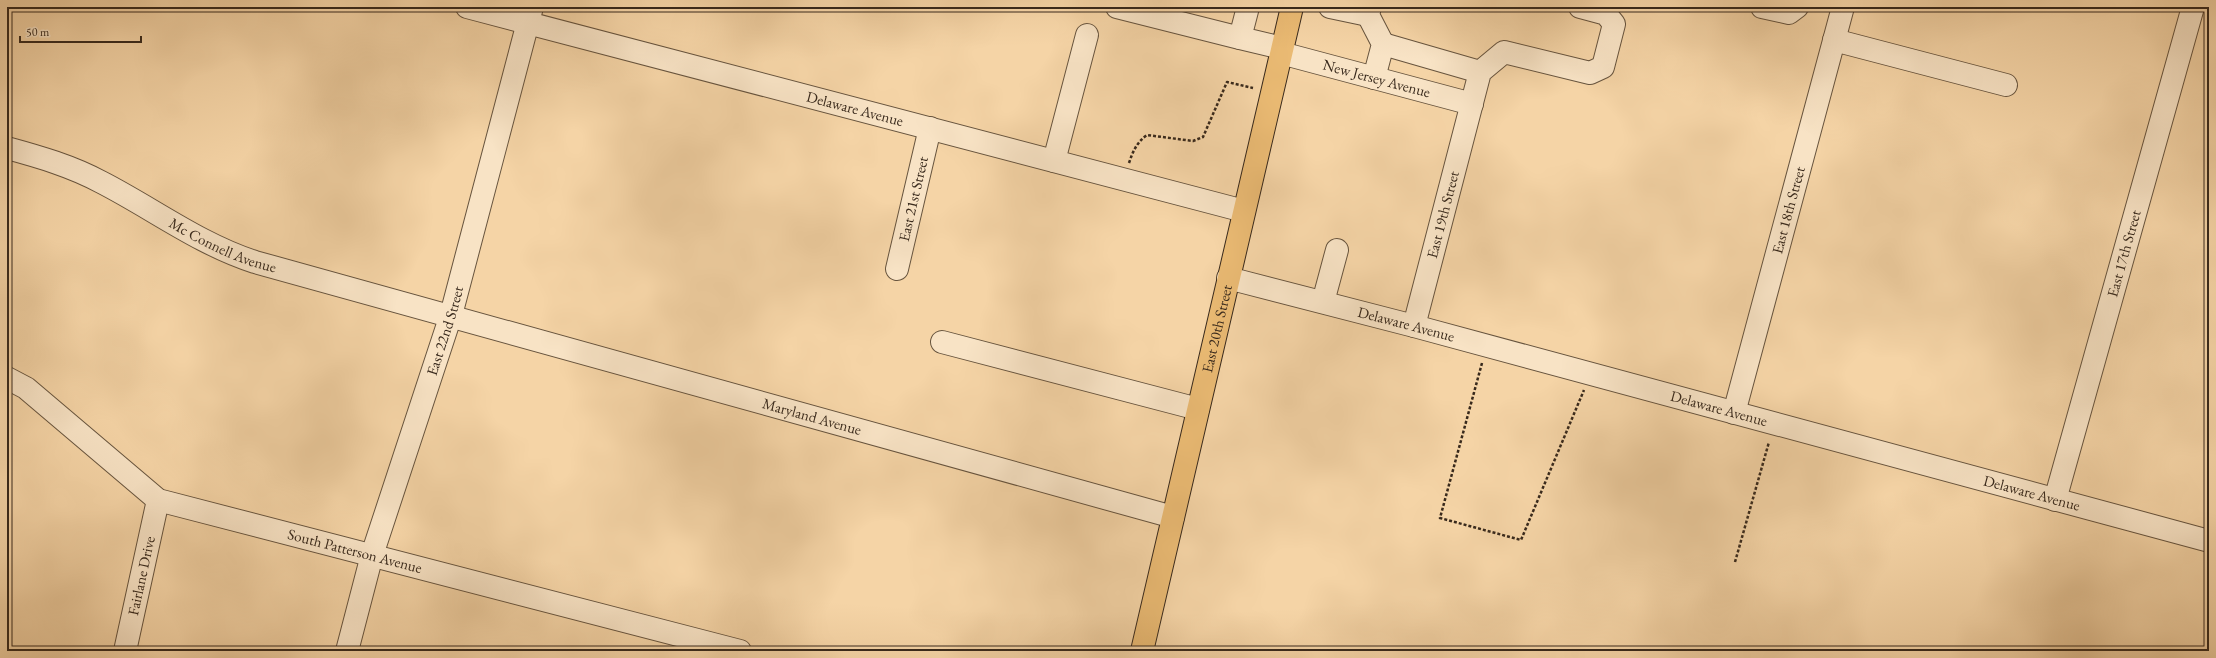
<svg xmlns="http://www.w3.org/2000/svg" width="2216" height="658" viewBox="0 0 2216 658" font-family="'EB Garamond',serif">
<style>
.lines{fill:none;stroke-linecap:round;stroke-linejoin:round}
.minor-casing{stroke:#67543e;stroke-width:24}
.major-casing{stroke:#38291c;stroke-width:24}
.path{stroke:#38291c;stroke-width:2.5;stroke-dasharray:3 2;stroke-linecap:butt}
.minor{stroke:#f8e3c5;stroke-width:22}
.major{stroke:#eaba73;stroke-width:22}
.labels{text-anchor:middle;stroke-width:4;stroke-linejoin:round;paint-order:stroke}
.street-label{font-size:15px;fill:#38291c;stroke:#f8e3c5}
</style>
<rect width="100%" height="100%" fill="#f5d4a6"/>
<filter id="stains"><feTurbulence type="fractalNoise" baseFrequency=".005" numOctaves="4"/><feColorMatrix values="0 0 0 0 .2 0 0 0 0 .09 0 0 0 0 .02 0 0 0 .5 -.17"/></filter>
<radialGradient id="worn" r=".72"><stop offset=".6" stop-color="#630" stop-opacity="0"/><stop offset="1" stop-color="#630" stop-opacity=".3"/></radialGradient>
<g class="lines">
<!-- minor casing -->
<g class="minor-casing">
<g id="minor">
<path id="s1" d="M467,7L1244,211"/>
<path d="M1117,7L1240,38"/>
<path d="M1248,7L1240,38L1282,48"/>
<path d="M1330,7L1368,15"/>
<path d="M1370,7L1368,15L1383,44L1374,78"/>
<path d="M1762,7L1789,13L1797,7"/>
<path d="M1834,40L2006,85"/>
<path d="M1383,44L1480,72"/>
<path id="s2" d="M1281,53L1472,104"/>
<path id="s3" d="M7,148C40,157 71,166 101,182C152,208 199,244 255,262L1173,517"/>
<path d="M1054,161L1087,35"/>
<path id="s4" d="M897,269L930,128"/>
<path id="s5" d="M1228,278L1414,326L2209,541"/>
<path d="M1323,302L1337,250"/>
<path id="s6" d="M1414,326L1480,72L1504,52L1590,73L1603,67L1614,24L1606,14L1580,7"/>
<path d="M942,342L1198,409"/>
<path id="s7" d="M7,378L26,388L158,500L740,651"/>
<path id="s8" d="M1734,413L1843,7"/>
<path id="s9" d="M2055,500L2193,7"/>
<path id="s10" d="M125,651L158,500"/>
<path id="s11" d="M347,651L372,555L451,315L532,7"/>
</g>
</g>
<!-- major casing -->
<g class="major-casing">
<g id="major">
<path id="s12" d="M1142,651L1292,7"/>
</g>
</g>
<!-- path -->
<path class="path" d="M1129,163C1133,151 1137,142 1147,135L1193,141L1203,137L1227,82L1253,88
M1482,363L1440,518L1521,540L1584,390
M1735,562L1769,442"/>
<!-- minor -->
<use href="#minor" class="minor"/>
<!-- major -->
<use href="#major" class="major"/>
</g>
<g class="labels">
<!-- street labels -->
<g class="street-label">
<text dy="5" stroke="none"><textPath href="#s2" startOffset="99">New Jersey Avenue</textPath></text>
<text dy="5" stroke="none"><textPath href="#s1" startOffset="401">Delaware Avenue</textPath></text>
<text dy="5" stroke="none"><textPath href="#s4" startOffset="72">East 21st Street</textPath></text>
<text dy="5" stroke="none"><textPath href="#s8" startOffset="210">East 18th Street</textPath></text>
<text dy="5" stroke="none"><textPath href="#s6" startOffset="115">East 19th Street</textPath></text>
<text dy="5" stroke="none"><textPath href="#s3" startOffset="238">Mc Connell Avenue</textPath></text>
<text dy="5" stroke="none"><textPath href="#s9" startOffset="256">East 17th Street</textPath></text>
<text dy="5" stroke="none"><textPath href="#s5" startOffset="184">Delaware Avenue</textPath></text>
<text dy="5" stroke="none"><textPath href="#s12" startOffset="331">East 20th Street</textPath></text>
<text dy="5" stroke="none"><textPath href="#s11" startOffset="335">East 22nd Street</textPath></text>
<text dy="5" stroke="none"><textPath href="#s5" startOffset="508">Delaware Avenue</textPath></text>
<text dy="5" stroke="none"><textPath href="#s3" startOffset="852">Maryland Avenue</textPath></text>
<text dy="5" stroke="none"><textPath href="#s5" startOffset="832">Delaware Avenue</textPath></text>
<text dy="5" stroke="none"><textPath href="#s7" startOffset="398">South Patterson Avenue</textPath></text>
<text dy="5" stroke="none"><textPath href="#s10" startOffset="77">Fairlane Drive</textPath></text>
</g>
</g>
<!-- margin -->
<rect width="2216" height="658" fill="none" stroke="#f5d4a6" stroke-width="24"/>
<rect x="8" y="8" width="2200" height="642" fill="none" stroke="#38291c" stroke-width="2"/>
<rect x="12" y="12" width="2192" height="634" fill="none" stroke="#38291c"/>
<!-- scale -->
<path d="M20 36v6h121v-6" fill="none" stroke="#38291c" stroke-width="2"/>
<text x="26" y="36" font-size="12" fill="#38291c" stroke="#f8e3c5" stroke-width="3" paint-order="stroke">50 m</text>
<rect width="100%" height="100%" filter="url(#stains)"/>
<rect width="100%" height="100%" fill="url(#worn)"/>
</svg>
